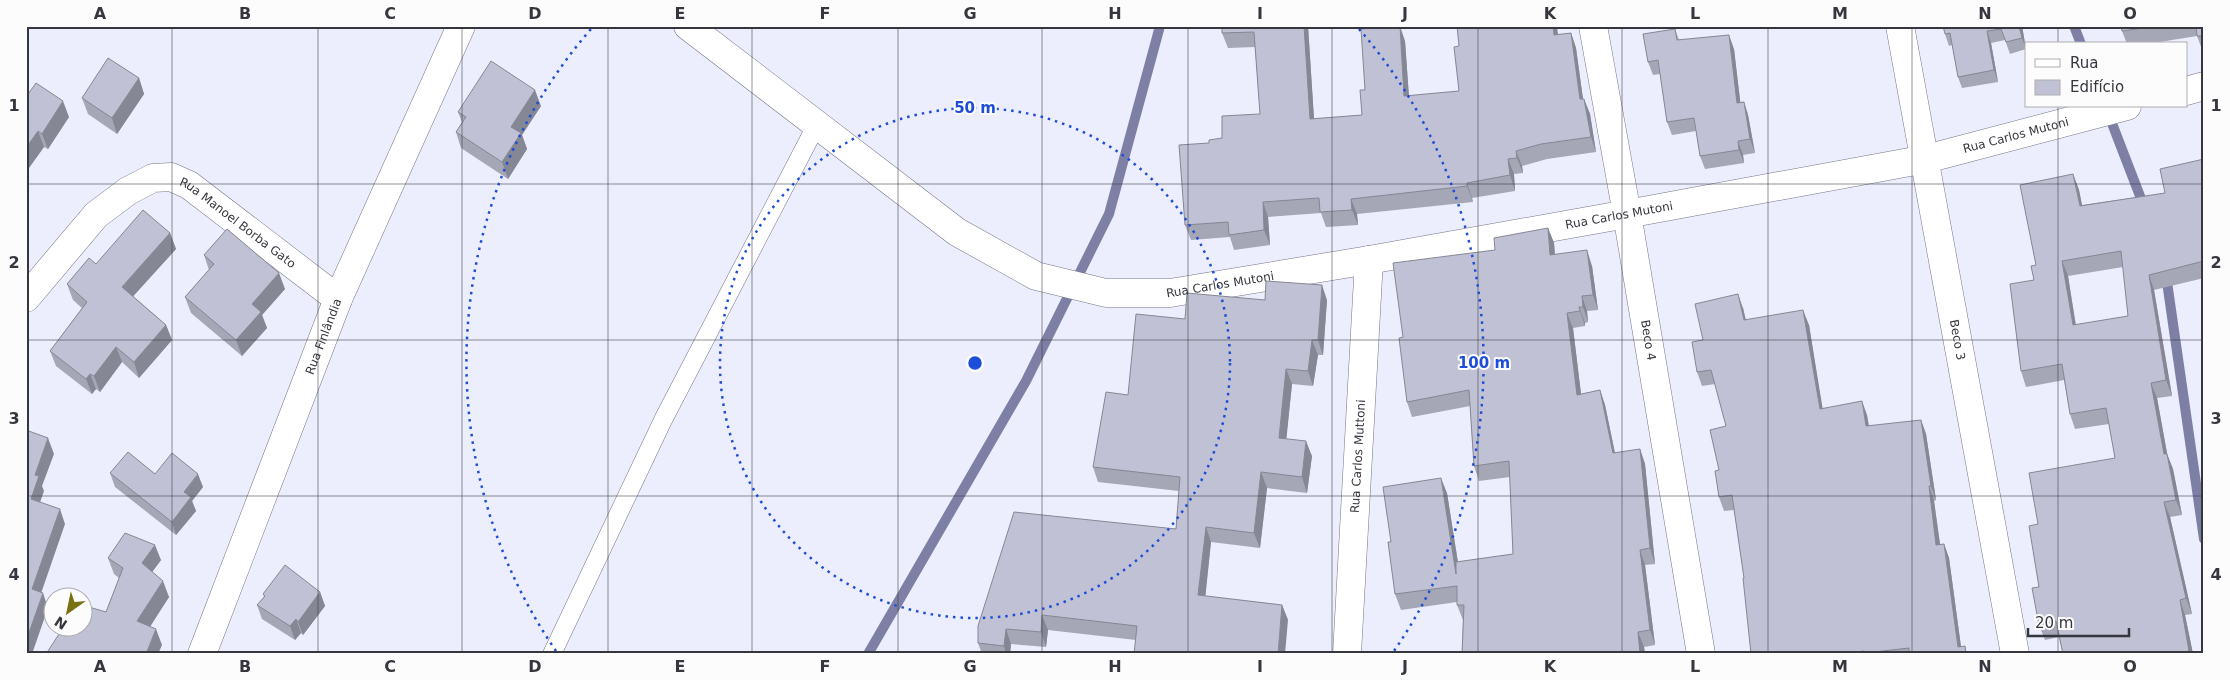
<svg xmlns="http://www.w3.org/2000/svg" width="2230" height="680" viewBox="0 0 2230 680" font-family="'DejaVu Sans',sans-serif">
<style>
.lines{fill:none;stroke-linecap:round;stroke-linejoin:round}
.stream{stroke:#7e7fa4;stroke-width:10}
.lane-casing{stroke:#757687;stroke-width:19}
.street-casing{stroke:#757687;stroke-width:29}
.lane{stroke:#fff;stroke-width:18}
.street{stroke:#fff;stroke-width:28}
.wall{fill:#a5a6b6;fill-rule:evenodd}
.shaded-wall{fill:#868794}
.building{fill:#c0c1d4;stroke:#868794;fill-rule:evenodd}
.grid{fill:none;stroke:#36363e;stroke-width:1;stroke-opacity:0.55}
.ring{fill:none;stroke:#1d4ed8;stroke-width:2.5;stroke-dasharray:2.5 5}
.labels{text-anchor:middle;stroke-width:4;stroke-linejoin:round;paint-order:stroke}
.street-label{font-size:12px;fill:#36363e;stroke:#fcfcfc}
.centre{fill:#1d4ed8;stroke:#fcfcfc;stroke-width:2.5}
.ring-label{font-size:15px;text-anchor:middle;font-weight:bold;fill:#1d4ed8;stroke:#fcfcfc;stroke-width:4;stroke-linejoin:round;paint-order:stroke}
.neatline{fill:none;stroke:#36363e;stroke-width:2}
.grid-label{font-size:16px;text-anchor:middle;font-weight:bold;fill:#36363e}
</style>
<rect width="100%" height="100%" fill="#ecedfd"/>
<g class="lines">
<!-- stream -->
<path class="stream" d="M2074,26L2081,44
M2108,113L2145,209
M2166,275L2204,539
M868,654L1026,381L1109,214L1160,26"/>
<!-- lane casing -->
<g class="lane-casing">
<path id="lane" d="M552,654L663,420L817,124"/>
</g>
<!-- street casing -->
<g class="street-casing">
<g id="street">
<path id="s1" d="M688,26L957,232L1036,276L1106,293H1170L1369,260L1627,214L1926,159L2127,106"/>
<path id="s2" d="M1593,26L1627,214L1701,654"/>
<path id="s3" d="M1900,26L2015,654"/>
<path d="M2186,91L2204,86"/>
<path id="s4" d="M26,298L96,215L128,191L153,178L171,177L189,185L338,299"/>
<path id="s5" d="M202,654L338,299L461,26"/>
<path id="s6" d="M1347,654L1369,260"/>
</g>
</g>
<!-- lane -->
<use href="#lane" class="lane"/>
<!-- street -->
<use href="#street" class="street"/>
</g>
<!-- wall -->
<path class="wall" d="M1222,26H1308L1314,119L1362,115L1365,90L1405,41L1409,96L1459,91V46L1571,33L1576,48L1583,99H1584L1590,114L1596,152L1547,159L1522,166L1523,173L1514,174L1515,191L1472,198L1473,202L1357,214L1358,225L1326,227L1321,213L1268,217L1270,245L1234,250L1230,237L1191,240L1185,225L1209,143L1222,138L1260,114L1255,47L1228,48L1222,33Z
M1943,26H2022L2026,49L2010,54L2005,40L1991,43L1998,82L1962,88L1958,77L1952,45L1949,46L1945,34Z
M2121,26H2204V52H2203L2197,36L2147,44H2127L2122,31Z
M1675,29L1679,40L1734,49L1740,102H1744L1748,115L1755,153L1743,155L1744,163L1705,169L1700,156L1696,131L1672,135L1667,122L1660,74L1653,75L1648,62Z
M139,78L144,94L117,134L88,114L82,98Z
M36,83L69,117L48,149L44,147L26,172Z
M541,106L522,135L527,149L508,179L461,148L456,132L462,122L458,112Z
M2204,159V278L2154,290L2172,396L2157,398L2167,454L2173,469L2182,515L2170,517L2192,614L2185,615L2193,654H2063L2059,637L2045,640L2039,625V587L2038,524L2115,458L2109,424L2075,429L2070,414L2064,380L2026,387L2021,371L2036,265L2073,174L2079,190L2082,205L2165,193ZM2123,267L2128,316L2076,325L2068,276Z
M1548,228L1554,243L1555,255L1592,266L1598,310L1587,311L1588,322L1585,323V326L1573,328L1581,394L1600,390L1605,405L1615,453L1640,449L1645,464L1655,564L1645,565L1655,645L1644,647L1645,654H1462L1463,620L1457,605V602L1401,610L1395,594L1391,542L1447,493L1458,562L1513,554L1510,477L1479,481L1474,466L1470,406L1412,417L1407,402L1403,337L1495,250Z
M170,233L176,249L133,296L166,325L172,340L139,378L122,362L100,392L96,389L92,394L56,366L50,351L82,308L73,300L67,284L96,264Z
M204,255L285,289L262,315L267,328L242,356L191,313L185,297L209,270Z
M1265,300H1327L1323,355H1318L1313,386L1292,384L1286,439L1312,456L1307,493L1267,488L1260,548L1211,542L1205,596L1282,605L1288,620L1136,640L1048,630L1046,647L1011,644L1010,654H982L978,643L1176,529L1179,491L1098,482L1093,467L1128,395L1185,319Z
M1743,308L1746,320L1809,325L1822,408L1867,415L1869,426L1921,420L1926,434L1936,500L1934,501L1940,544H1944L1949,558L1961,647L1965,646L1967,654H1751L1744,578L1734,510L1724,511L1719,497V470L1726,426L1715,384L1702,386L1697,372L1703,340Z
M110,473L155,474L203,487L192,501L196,511L176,535L115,487Z
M108,558L161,560L152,572L169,597L150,627L162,645L106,612L119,578L114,574Z
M320,592L325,606L303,635L301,633L295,640L262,619L257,605L264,597L263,594Z"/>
<!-- shaded-wall -->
<path class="shaded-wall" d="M1304,26H1308L1315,134L1310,119Z
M1400,26L1405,41L1410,112L1404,96Z
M1553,26H1557L1560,50L1554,35Z
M2019,26H2022L2026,49L2022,38Z
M1987,31L1991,43L1998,82L1994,70Z
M1571,33L1576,48L1585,114L1580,99Z
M1729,35L1734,49L1742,116L1737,103Z
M139,78L144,94L117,134L112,118Z
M535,90L541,106L522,135L527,149L508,179L502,162L511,127Z
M1584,99L1590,114L1596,152L1591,137Z
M63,101L69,117L48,149L42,134Z
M1744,102L1748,115L1755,153L1750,139Z
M38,131L44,147L26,172V148Z
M1738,141L1743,155L1744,163L1739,150Z
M1516,151L1522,166L1523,173L1517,158Z
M1508,159L1514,174L1515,191L1510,175Z
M2073,174L2079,190L2085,221L2080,206Z
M1467,183L1472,198L1473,202L1467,186Z
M1351,199L1357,214L1358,225L1352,210Z
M1263,202L1268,217L1270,245L1264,230Z
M1548,228L1554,243L1556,270L1550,255Z
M170,233L176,249L128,302L122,287Z
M1587,250L1592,266L1598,310L1593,295Z
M2062,261L2068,276L2078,341L2073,325Z
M279,273L285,289L262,315L267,328L242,356L236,340L252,304Z
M2149,275L2154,290L2172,396L2166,380Z
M1322,285L1327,300L1323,355L1318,340Z
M1738,294L1743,308L1749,335L1744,320Z
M1582,296L1587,311L1588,322L1583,307Z
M1579,307L1585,323V326L1580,311Z
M1803,310L1809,325L1825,423L1820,409Z
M1567,313L1573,328L1583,410L1577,395Z
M166,325L172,340L139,378L134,362Z
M1312,340L1318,355L1313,386L1308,371Z
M116,347L122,362L100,392L94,376Z
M1286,369L1292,384L1285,453L1279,438Z
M90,374L96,389L92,394L86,379Z
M2151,383L2157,398L2170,469L2164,454Z
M1600,390L1605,405L1618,468L1613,453Z
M1862,401L1867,415L1871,440L1866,426Z
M1921,420L1926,434L1936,500L1931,486Z
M48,438L54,454L42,486L44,491L36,514L31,499L35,475Z
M1306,441L1312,456L1307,493L1302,477Z
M1640,449L1645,464L1655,564L1650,548Z
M2167,454L2173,469L2182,515L2176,500Z
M1261,472L1267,488L1260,548L1254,533Z
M198,474L203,487L192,501L196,511L176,535L172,522L184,492Z
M1441,478L1447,493L1462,589L1456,574Z
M1929,486L1934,501L1942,559L1936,545Z
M2164,502L2170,517L2192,614L2186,598Z
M60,509L65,524L37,605L32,589Z
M1206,527L1211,542L1204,610L1198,595Z
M1944,544L1949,558L1962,654L1958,647Z
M155,545L161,560L147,579L142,563Z
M1640,550L1645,565L1655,645L1650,630Z
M163,581L169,597L143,637L137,621Z
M320,592L325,606L303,635L298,622Z
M43,593L48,608L32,654H26V641Z
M2180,600L2185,615L2193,654H2190L2189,651Z
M1282,605L1288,620L1285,654H1278Z
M1042,615L1048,630L1046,647L1041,632Z
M296,619L301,633L295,640L290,626Z
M156,629L162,645L158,654H146Z
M1006,629L1011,644L1010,654H1006L1004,646Z
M1638,632L1644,647L1645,654H1640Z"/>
<!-- building -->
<path class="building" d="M1222,26H1304L1310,119L1362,115L1360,90H1365L1361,29L1400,26L1404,96L1459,91L1454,47L1459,46L1457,26H1553L1554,35L1571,33L1580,99H1584L1591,137L1541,144L1516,151L1517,158L1508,159L1510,175L1467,183V186L1351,199L1352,210L1320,212L1319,198L1263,202L1264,230L1229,235L1228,222L1185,225L1179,145L1209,143V140L1222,138V116L1260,114L1254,32L1222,33Z
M1943,26H2019L2022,38L2006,42L2001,29L1987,31L1994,70L1958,77L1950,33L1945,34Z
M2121,26H2157L2122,31Z
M2196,26H2204V36H2197Z
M1675,29L1677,40L1729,35L1737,103L1744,102L1750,139L1738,141L1739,150L1700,156L1694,118L1667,122L1658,60L1648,62L1643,34Z
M108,58L139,78L112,118L82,98Z
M491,61L535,90L511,127L521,133L502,162L456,132L466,117L458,112Z
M36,83L63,101L42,134L38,131L26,148V97Z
M2204,159V261L2149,275L2166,380L2151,383L2164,454H2167L2176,500L2164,502L2186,598L2180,600L2189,651L2175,654H2063L2056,621L2039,625L2032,588L2039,587L2029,526L2038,524L2029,473L2115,458L2106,408L2070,414L2062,364L2021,371L2010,284L2034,280L2031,266L2036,265L2020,185L2073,174L2080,206L2165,193L2160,169ZM2121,251L2128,316L2073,325L2062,261Z
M143,210L170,233L122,287L166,325L134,362L116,347L94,376L90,374L86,379L50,351L87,302L67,284L89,258L96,264Z
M1548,228L1550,255L1587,250L1593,295L1582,296L1583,307H1579L1580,311L1567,313L1577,395L1600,390L1613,453L1640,449L1650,548L1640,550L1650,630L1638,632L1640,654H1462L1464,605H1457V586L1395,594L1388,542H1391L1383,487L1441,478L1456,574V562L1513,554L1509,461L1474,466L1469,390L1407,402L1399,338L1403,337L1393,263L1495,250L1494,238Z
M227,229L279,273L252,304L261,312L236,340L185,297L214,264L204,255Z
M1266,281L1322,285L1318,340H1312L1308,371L1286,369L1279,438L1306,441L1302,477L1261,472L1254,533L1206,527L1198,595L1282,605L1278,654H1134L1137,626L1042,615L1041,632L1006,629L1004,646L978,643V626L1014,512L1176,529L1180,477L1093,467L1106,392L1128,395L1136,314L1185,319L1187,293L1265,300Z
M1738,294L1744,320L1803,310L1820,409L1862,401L1866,426L1921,420L1931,486H1929L1936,545L1944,544L1958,647L1965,646L1966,654H1909V648L1865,653L1864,651L1842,654H1751L1743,578H1744L1732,495L1719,497L1715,471L1719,470L1710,430L1726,426L1711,370L1697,372L1692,342L1703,340L1695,304Z
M26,430L48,438L35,475L39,476L31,499L60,509L32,589L43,593L26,641Z
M128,452L155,474L172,453L198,474L184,492L191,497L172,522L110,473Z
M125,533L155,545L142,563L163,581L137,621L156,629L146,654H46L63,628H82V605L106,612L123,568L108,558Z
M285,565L320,592L298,622L296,619L290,626L257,605L265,596L263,594Z"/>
<!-- grid -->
<path class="grid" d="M172,26V654M318,26V654M462,26V654M608,26V654M752,26V654M898,26V654M1042,26V654M1188,26V654M1332,26V654M1478,26V654M1622,26V654M1768,26V654M1912,26V654M2058,26V44M2058,106V654M26,184H2204M26,340H2204M26,496H2204"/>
<!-- distance rings -->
<g class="ring">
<circle cx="975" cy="363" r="255"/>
<path d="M556 651A509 509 0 0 1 591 29M1359 29A509 509 0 0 1 1394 651"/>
</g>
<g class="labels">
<!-- street labels -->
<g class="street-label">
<text dy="4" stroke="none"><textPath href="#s1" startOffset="1426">Rua Carlos Mutoni</textPath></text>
<text dy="4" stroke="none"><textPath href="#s1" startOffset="1021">Rua Carlos Mutoni</textPath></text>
<text dy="4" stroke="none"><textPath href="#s4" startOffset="276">Rua Manoel Borba Gato</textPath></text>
<text dy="4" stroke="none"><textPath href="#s1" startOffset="616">Rua Carlos Mutoni</textPath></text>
<text dy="4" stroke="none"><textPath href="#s5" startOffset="340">Rua Finlândia</textPath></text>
<text dy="4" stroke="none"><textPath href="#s2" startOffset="319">Beco 4</textPath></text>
<text dy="4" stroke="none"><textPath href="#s3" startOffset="319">Beco 3</textPath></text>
<text dy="4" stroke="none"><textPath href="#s6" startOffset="198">Rua Carlos Muttoni</textPath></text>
</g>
</g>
<circle cx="975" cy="363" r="8" class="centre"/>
<g class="ring-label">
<text x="975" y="113">50 m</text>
<text x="1484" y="368">100 m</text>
</g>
<!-- border -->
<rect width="2230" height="680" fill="none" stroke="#fcfcfc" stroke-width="55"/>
<!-- legend -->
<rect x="2025" y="42" width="162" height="65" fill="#fcfcfc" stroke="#adadb0"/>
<rect x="2035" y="59" width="25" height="8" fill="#ffffff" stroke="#adadb0"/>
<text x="2070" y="68" font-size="15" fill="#36363e">Rua</text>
<rect x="2035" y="80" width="25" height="15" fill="#c0c1d4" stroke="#adadb0"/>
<text x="2070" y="92" font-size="15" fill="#36363e">Edifício</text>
<!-- north arrow -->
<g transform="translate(68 612) rotate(213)"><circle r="24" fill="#fcfcfc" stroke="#adadb0"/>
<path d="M0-4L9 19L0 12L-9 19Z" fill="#797111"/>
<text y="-8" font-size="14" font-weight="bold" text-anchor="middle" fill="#36363e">N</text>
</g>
<!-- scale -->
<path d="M2028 628v8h101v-8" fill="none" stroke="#36363e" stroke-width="2.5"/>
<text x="2035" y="628" font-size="15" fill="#36363e" stroke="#fcfcfc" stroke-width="4" paint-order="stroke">20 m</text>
<rect x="28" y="28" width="2174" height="624" class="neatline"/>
<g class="grid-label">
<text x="100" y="19">A</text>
<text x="245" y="19">B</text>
<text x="390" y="19">C</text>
<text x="535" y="19">D</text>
<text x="680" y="19">E</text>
<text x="825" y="19">F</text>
<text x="970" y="19">G</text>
<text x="1115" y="19">H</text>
<text x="1260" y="19">I</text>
<text x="1405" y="19">J</text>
<text x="1550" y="19">K</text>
<text x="1695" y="19">L</text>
<text x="1840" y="19">M</text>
<text x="1985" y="19">N</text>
<text x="2130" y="19">O</text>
<text x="14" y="111">1</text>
<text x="2216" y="111">1</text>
<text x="14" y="268">2</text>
<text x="2216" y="268">2</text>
<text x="14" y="424">3</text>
<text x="2216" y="424">3</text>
<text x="14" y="580">4</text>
<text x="2216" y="580">4</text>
<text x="100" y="672">A</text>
<text x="245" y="672">B</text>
<text x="390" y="672">C</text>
<text x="535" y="672">D</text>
<text x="680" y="672">E</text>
<text x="825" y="672">F</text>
<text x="970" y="672">G</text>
<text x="1115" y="672">H</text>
<text x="1260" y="672">I</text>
<text x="1405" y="672">J</text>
<text x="1550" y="672">K</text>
<text x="1695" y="672">L</text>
<text x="1840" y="672">M</text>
<text x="1985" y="672">N</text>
<text x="2130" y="672">O</text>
</g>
</svg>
